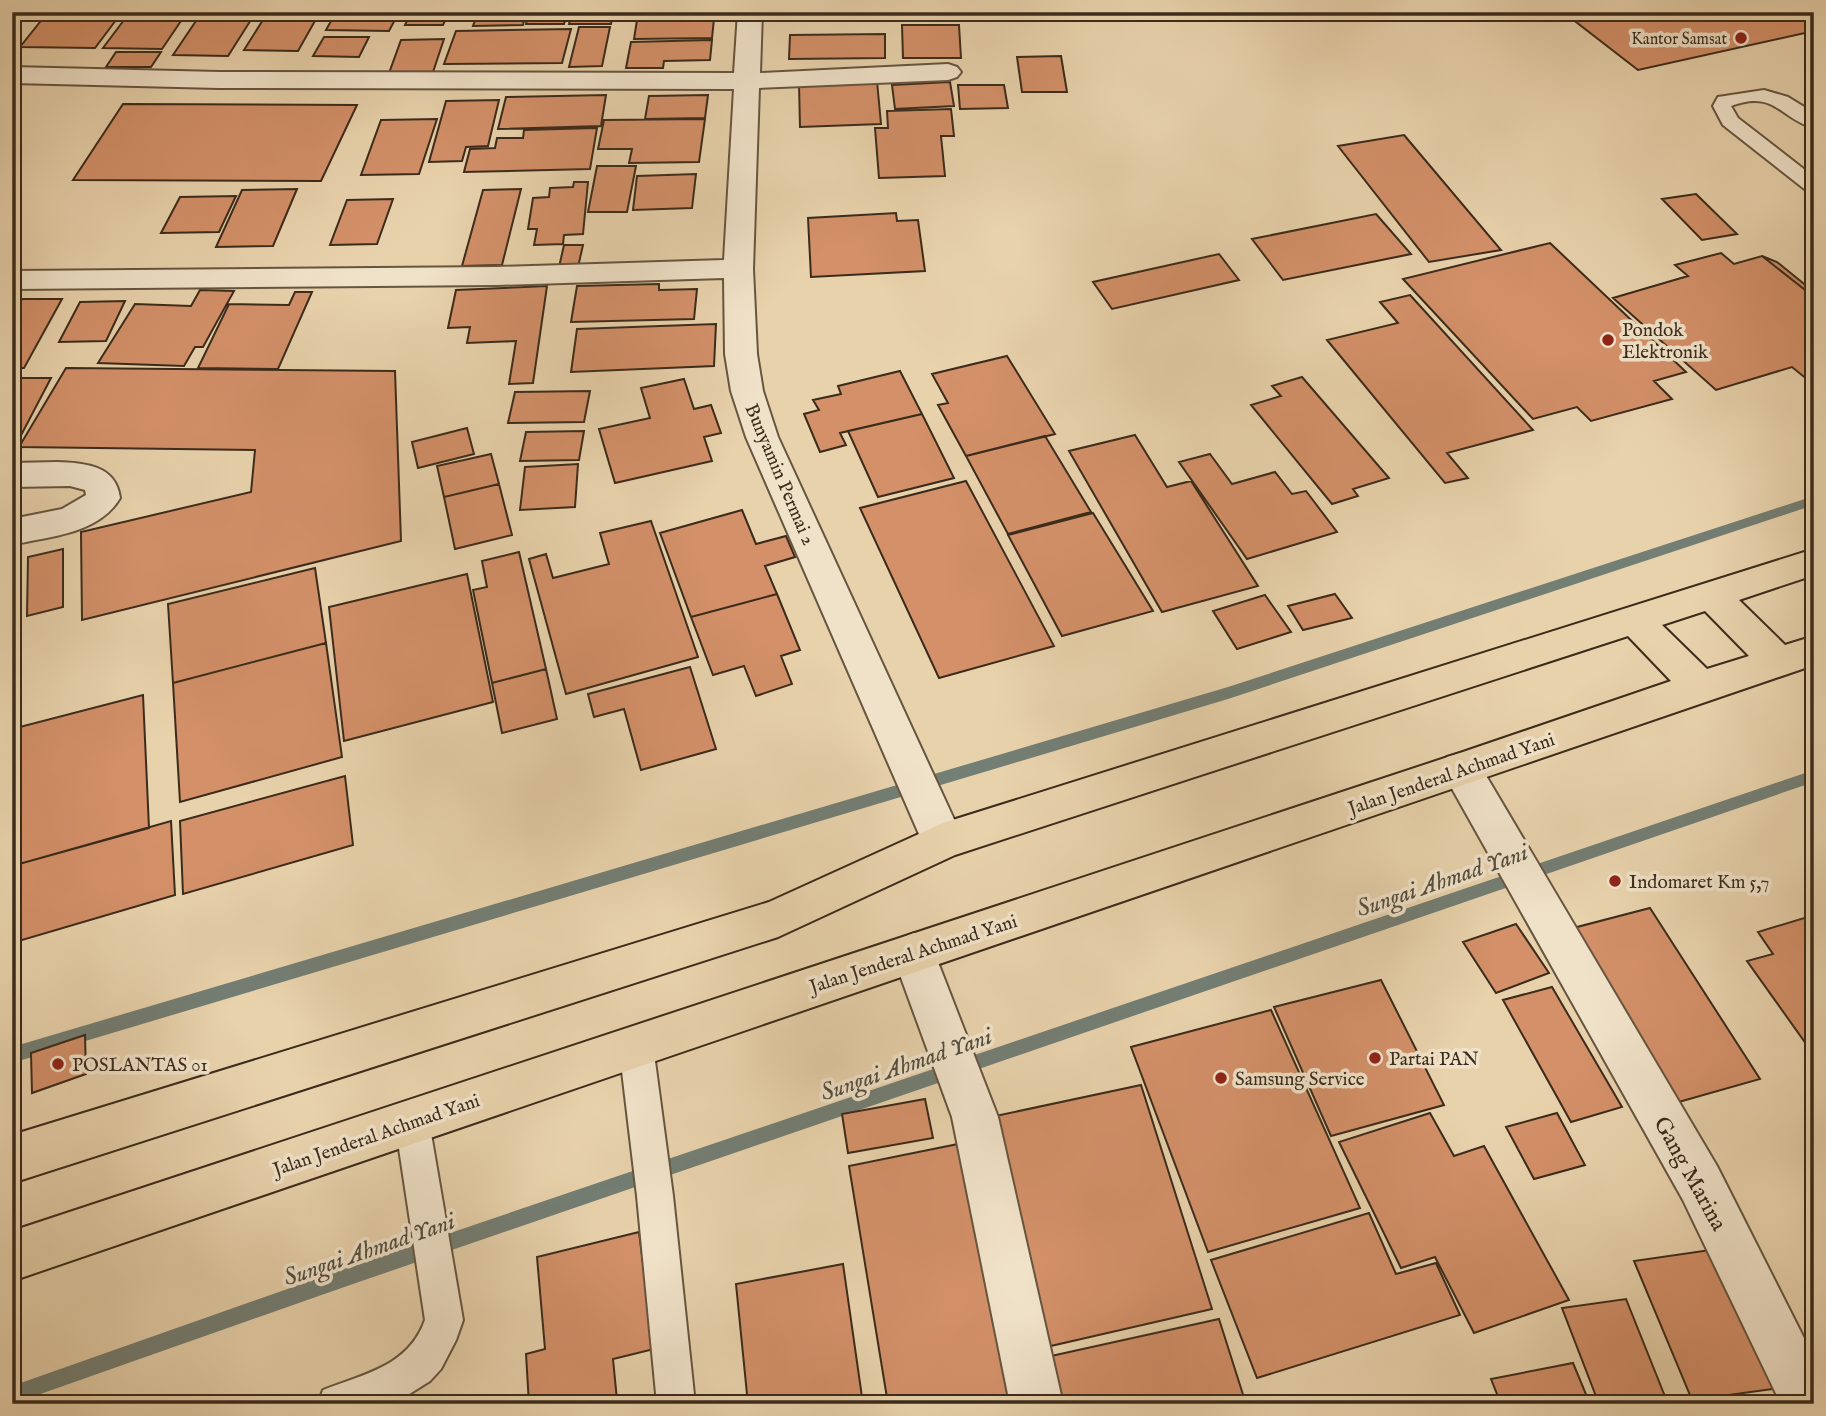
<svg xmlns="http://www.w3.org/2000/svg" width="1826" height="1416" viewBox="0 0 1826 1416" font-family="'IM FELL English',serif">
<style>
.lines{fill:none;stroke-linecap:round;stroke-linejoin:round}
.stream{fill:#737e74;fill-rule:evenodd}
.building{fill:#d39069;stroke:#3b2b1b;stroke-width:2}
.service-casing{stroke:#66553f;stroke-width:4}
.minor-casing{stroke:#66553f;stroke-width:4}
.trunk-casing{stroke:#3b2b1b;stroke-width:4}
.service{fill:#f0e2c9;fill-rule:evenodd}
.minor{fill:#f0e2c9;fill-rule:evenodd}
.trunk{fill:#e8d2ac;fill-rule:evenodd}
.poi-dot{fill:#8f2418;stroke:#f0e2c9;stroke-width:2.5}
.labels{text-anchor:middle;stroke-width:7;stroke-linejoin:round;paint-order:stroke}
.far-poi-label{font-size:16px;fill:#3b2b1b;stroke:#f0e2c9;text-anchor:end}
.poi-label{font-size:19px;fill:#3b2b1b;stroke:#f0e2c9;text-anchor:start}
.street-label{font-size:19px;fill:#3b2b1b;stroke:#f0e2c9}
.near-street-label{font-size:23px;fill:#3b2b1b;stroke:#f0e2c9}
.near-water-label{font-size:24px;font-style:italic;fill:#524e40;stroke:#f0e2c9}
</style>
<rect width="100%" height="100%" fill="#e8d2ac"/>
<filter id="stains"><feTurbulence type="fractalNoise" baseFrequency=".00286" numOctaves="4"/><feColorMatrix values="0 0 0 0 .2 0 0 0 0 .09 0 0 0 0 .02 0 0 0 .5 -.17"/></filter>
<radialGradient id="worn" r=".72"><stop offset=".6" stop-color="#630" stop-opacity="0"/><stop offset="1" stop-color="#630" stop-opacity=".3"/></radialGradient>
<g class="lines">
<!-- stream -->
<path class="stream" d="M1814,496V505L1228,699L12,1063V1047L1228,687Z
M1814,770V782L350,1285L12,1404V1386L350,1267Z"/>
</g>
<!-- building -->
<path class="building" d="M48,12H122L95,48L20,47Z
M130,12H187L162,49L103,48Z
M202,12H256L228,56L173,55Z
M268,12H320L298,51L244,50Z
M336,12H399L389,31L326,30Z
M411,12H449L443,25H405Z
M478,12H526L523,25L473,26Z
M529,12H567L564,24H526Z
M572,12H613L611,24H569Z
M1560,12H1610L1569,20Z
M1622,12H1793L1814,26V31L1638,70L1576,22Z
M714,19L712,38L634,39L637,20Z
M902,25H959L961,58H903Z
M579,27H610L602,66L569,67Z
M571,29L562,63L444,64L456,31Z
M885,34V58L789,59L790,35Z
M324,37H369L359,57L313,56Z
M444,39L432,75L388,76L401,40Z
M712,40L710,60L664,61L663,68H626L631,42Z
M116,52H161L151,67H106Z
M1061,56L1067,92H1022L1017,57Z
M877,81L881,124L800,127L799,84Z
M950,82L954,106L895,109L892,85Z
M958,85H1004L1008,108L960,109Z
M606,95L601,126L498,129L506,97Z
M708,95L705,118L645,119L649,96Z
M499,100L488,146L466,147L462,161L429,162L446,101Z
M123,104L357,105L321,181L73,180Z
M951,109L954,136H941L945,176L879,178L875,128H888L887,111Z
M437,119L419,174L361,175L381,120Z
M705,119L699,162L629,163L632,149H598L604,120Z
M597,128L590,169L464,172L470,149L495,148L497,138H523L524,130Z
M1404,135L1501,250L1429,262L1338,146Z
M597,166H636L627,212H588Z
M696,174L692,208L633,210L637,176Z
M574,182H588L583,234L564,235L563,244L534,245L537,229H528L533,198L549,197L550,188L573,187Z
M297,189L273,246L216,247L242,190Z
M521,189L502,265L462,266L483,190Z
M1696,194L1737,234L1702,240L1662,199Z
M236,196L219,232L161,233L180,197Z
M393,199L377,244L330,245L347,200Z
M896,213L897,221L918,220L925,271L811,277L808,218Z
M1376,214L1411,254L1283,280L1252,239Z
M1550,243L1686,372L1654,381L1672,399L1591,421L1577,407L1533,419L1403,279Z
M564,245H583L578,267H559Z
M1721,253L1734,264L1762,256L1814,297V385L1792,367L1716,390L1613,298L1688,276L1675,265Z
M1219,254L1239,280L1112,309L1093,282Z
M1762,256L1777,262L1814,292V297Z
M659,284V290L697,289L694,319L571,322L577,286Z
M547,286L533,383L509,384L516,341L467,343L470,327L448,328L456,290Z
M200,290L234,291L203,347H195L184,366L98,363L135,304L191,306Z
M295,292H312L278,369L198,368L229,304L289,305Z
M1410,295L1533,430L1447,453L1468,478L1445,483L1327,340L1398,323L1380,302Z
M22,299H62L24,368H12V317Z
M125,301L106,341L59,342L80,302Z
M716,324L714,366L571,372L577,329Z
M1007,356L1055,434L966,456L938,405L948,403L932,374Z
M66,368L395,371L401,541L82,620L81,532L251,492L255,450L19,447Z
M900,371L922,414L840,433L846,445L820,452L804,414L819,410L813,400L841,394L838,386Z
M1302,377L1389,478L1353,489L1358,496L1332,504L1251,405L1281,396L1272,386Z
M12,378H51L17,443H12Z
M684,379L694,409L711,405L721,433L704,437L712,461L615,483L599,429L650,418L641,388Z
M590,391L584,422L508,423L515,392Z
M922,414L954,478L878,497L848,431Z
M467,428L474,454L418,468L412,442Z
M584,431L579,460L520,461L526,432Z
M1135,435L1167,487L1191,481L1258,586L1162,612L1069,451Z
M1045,436L1091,512L1008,534L966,456Z
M491,454L499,484L444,497L437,466Z
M1210,454L1232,484L1275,472L1292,494L1306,491L1337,532L1247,559L1179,462Z
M578,464L575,507L520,510L525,467Z
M966,481L1054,646L939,678L860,508Z
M499,484L512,535L455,549L444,497Z
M742,510L756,544L786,536L795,557L765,566L777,594L691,617L660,533Z
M1093,513L1153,611L1062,636L1008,535Z
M651,521L698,657L566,694L529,559L546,554L553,578L609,564L600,533Z
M63,549V607L27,616L28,557Z
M519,552L546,669L492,683L473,590L487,587L482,561Z
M315,568L326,643L173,683L168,604Z
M467,574L493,702L344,741L329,607Z
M777,594L800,650L781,656L792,684L756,696L744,666L713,675L691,617Z
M1335,594L1352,618L1303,630L1288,606Z
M1265,595L1291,632L1237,649L1213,611Z
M326,643L342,757L180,802L173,683Z
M690,667L716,749L641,770L624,709L594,717L588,694Z
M546,669L557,719L502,733L492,683Z
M143,695L149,828L12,866V729Z
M345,776L353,845L183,894L180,821Z
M171,821L175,895L12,943V866Z
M1650,908L1760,1079L1661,1107L1558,932Z
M1814,915V1055L1747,961L1773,954L1758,932Z
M1516,924L1549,973L1496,993L1463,942Z
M1381,980L1444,1105L1331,1136L1274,1007Z
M1552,987L1622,1107L1571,1122L1503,1000Z
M1271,1010L1360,1208L1208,1252L1131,1047Z
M85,1035L86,1074L32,1093L31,1053Z
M1141,1085L1212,1309L1042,1348L986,1118Z
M925,1099L933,1138L848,1153L842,1114Z
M1430,1113L1454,1156L1484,1146L1569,1300L1474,1333L1435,1257L1401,1268L1339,1142Z
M1557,1113L1585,1165L1534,1179L1506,1127Z
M963,1143L1021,1404H888L849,1166Z
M1369,1213L1396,1274L1436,1263L1460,1315L1257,1378L1211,1260Z
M639,1232L654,1349L613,1359L617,1400L603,1404H529L526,1354L545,1349L537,1257Z
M1717,1249L1780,1388L1692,1400L1634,1261Z
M843,1264L863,1404H748L736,1284Z
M1626,1299L1668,1404H1599L1562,1308Z
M1219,1319L1246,1404H1062L1051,1356Z
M1573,1363L1590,1404H1501L1491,1379Z"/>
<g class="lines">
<!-- service casing -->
<g class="service-casing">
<path id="service" d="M1764,90L1788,97L1814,113V128C1780,119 1775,89 1731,106L1738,118L1814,177V193L1807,191L1723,125L1713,106L1718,97Z
M636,1030L648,1035L653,1046L673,1196L695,1404H657L637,1196L619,1046L624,1035Z
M412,1105L424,1110L429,1122L463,1320L456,1340L441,1369L430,1381L403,1398L389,1404H318L323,1390C364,1374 409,1366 425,1320L395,1122L400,1110Z"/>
</g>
<!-- minor casing -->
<g class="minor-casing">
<path id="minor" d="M738,12H762L760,73L948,64L957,67L961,72L957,77L948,80L759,88L753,269L757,354L763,391L778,437L964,841L958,853L943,859L928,853L922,841L746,437L731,391L725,354L724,278L497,285L12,289V271L497,267L724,260L734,89L219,88L12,83V67L219,72L734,73Z
M57,462C85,463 116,465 120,498C99,534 50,536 12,545V519L62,509L86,495L85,490L70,486L12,487V463Z
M1461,753L1475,757L1717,1166L1814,1358V1404H1781L1683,1200L1441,769L1447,757Z
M914,933L929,939L998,1117L1063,1404H1010L952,1117L892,953L899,939Z"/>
</g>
<!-- trunk casing -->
<g class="trunk-casing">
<path id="trunk" d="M1814,549V575L1739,600L1785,645L1814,636V665L12,1281V1231L1460,753L1671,681L1628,636L955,855L778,937L12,1183V1135L769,902L943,823ZM1705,611L1749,656L1707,669L1662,625Z"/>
</g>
<!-- service -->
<use href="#service" class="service"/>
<!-- minor -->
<use href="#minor" class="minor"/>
<!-- trunk -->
<use href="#trunk" class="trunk"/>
</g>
<!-- markers -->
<g class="poi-dot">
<circle cx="1741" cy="38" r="7"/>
<circle cx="1608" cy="340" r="7"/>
<circle cx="1615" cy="881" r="7"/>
<circle cx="1375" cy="1058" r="7"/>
<circle cx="58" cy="1064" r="7"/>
<circle cx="1221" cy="1078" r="7"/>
</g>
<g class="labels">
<!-- far-poi labels -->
<g class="far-poi-label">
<text x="1727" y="44">Kantor Samsat</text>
</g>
<!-- poi labels -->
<g class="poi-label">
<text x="1622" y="336">Pondok<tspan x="1622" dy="22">Elektronik</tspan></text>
<text x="1629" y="888">Indomaret Km 5,7</text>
<text x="1389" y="1065">Partai PAN</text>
<text x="72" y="1071">POSLANTAS 01</text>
<text x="1235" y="1085">Samsung Service</text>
</g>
<!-- street labels -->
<g class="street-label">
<text transform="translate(781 474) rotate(67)" y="7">Bunyamin Permai 2</text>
<text transform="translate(1451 773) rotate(-19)" y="7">Jalan Jenderal Achmad Yani</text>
<text transform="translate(913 953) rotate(-18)" y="7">Jalan Jenderal Achmad Yani</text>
<text transform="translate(376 1134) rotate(-19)" y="7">Jalan Jenderal Achmad Yani</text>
</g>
<!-- near-street labels -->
<g class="near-street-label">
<text transform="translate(1691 1173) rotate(61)" y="8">Gang Marina</text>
</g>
<!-- near-water labels -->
<g class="near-water-label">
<text transform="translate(1442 880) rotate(-19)" y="8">Sungai Ahmad Yani</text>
<text transform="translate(906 1064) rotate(-19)" y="8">Sungai Ahmad Yani</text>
<text transform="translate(369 1249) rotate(-19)" y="8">Sungai Ahmad Yani</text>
</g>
</g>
<!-- margin -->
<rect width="1826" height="1416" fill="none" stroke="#e8d2ac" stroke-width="42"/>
<rect x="14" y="14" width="1798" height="1388" fill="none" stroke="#3b2b1b" stroke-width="3.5"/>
<rect x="21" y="21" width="1784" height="1374" fill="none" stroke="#3b2b1b" stroke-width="2"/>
<rect width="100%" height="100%" filter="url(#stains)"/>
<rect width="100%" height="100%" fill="url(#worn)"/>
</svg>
